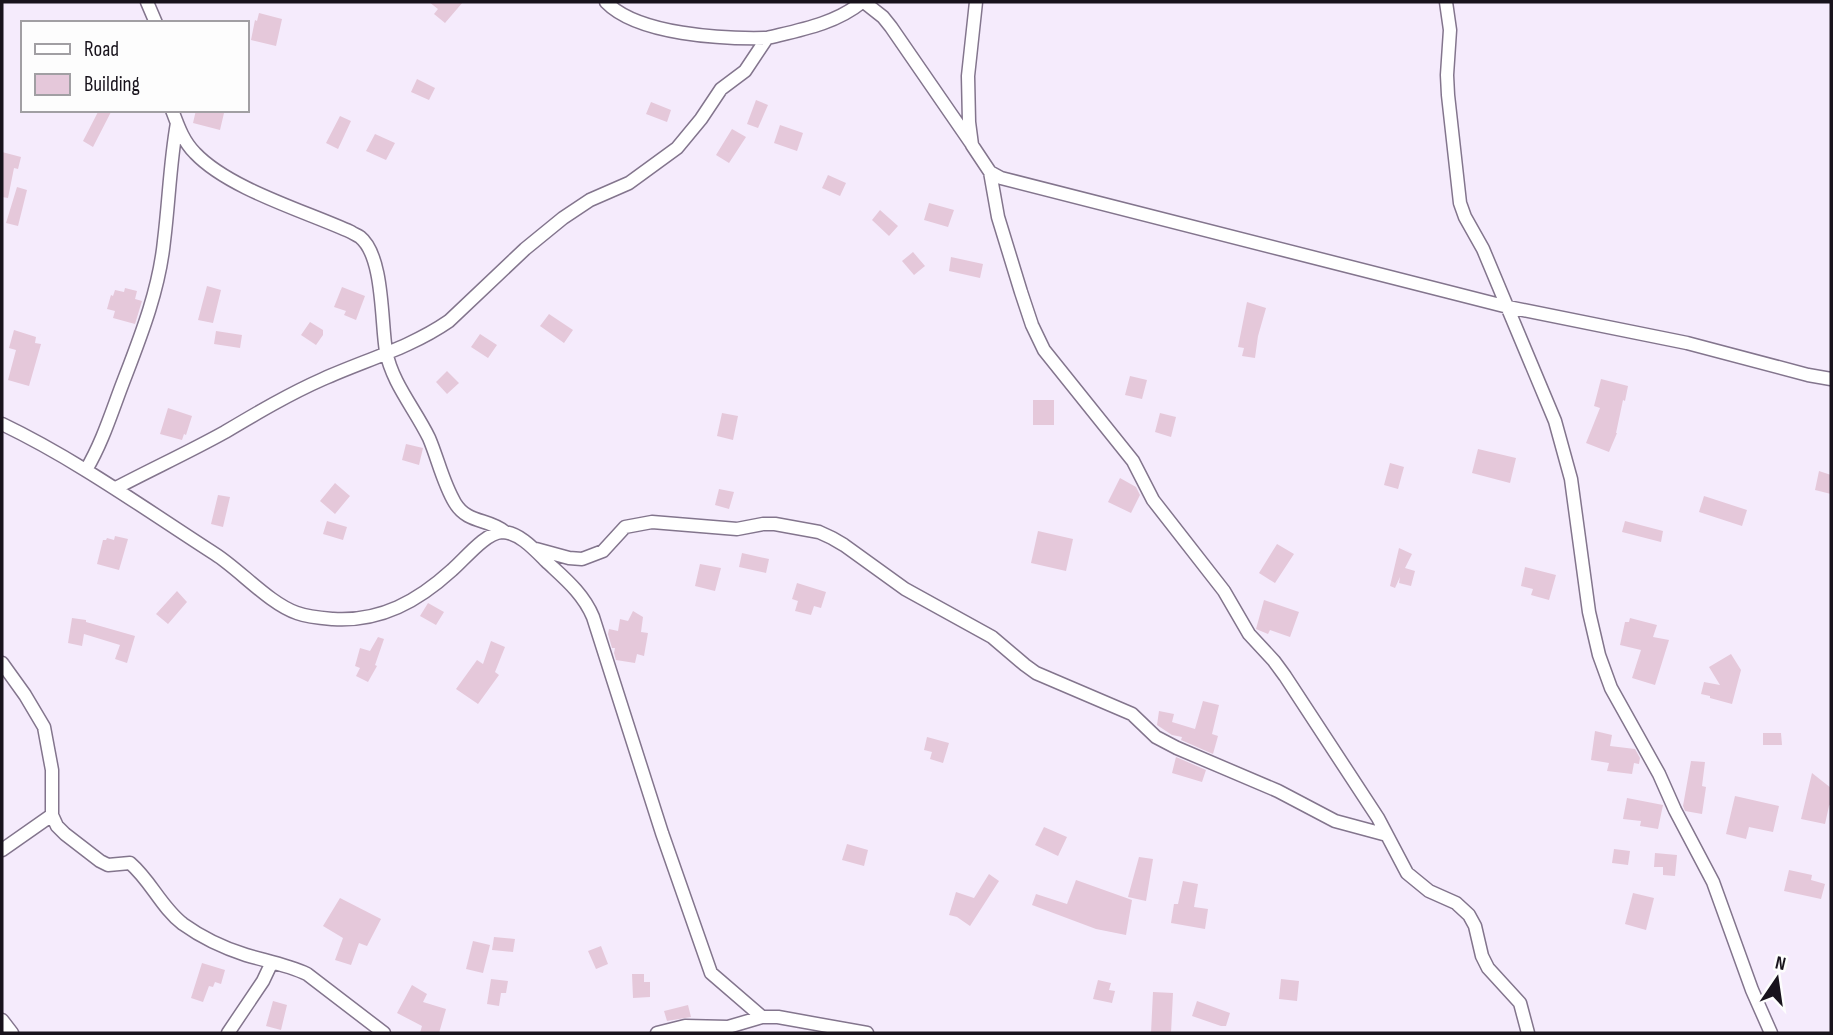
<svg xmlns="http://www.w3.org/2000/svg" width="1833" height="1035" viewBox="0 0 1833 1035" font-family="'Sofia Sans Condensed',sans-serif">
<style>
.building{fill:#e5c8da}
.lines{fill:none;stroke-linecap:round;stroke-linejoin:round}
.minor-casing{stroke:#83758d;stroke-width:15}
.minor{stroke:#fff;stroke-width:12}
</style>
<rect width="100%" height="100%" fill="#f5ebfc"/>
<!-- building -->
<path class="building" d="M429,2H463L445,23L434,14L438,9Z
M259,13L282,19L276,46L251,40L255,20L257,21Z
M417,79L435,88L429,100L411,92Z
M756,100L768,105L758,128L747,124Z
M651,102L671,110L667,122L646,114Z
M99,110H112L93,147L83,141Z
M196,110H215L224,113L220,130L193,123Z
M340,116L351,121L338,149L326,143Z
M780,125L803,133L797,151L774,143Z
M732,129L746,137L729,163L716,155Z
M375,134L395,143L386,160L366,151Z
M2,152L21,157L18,169L14,168L8,198L2,197Z
M828,175L846,183L840,196L822,188Z
M17,187L27,190L18,226L6,223Z
M929,203L954,210L948,227L924,220Z
M880,210L898,226L889,236L872,220Z
M913,252L925,266L914,275L902,261Z
M951,257L983,264L980,278L949,271Z
M207,286L221,290L213,323L198,320Z
M342,287L365,296L356,320L344,315L346,311L334,307Z
M125,288L137,291L135,299L142,301L135,324L113,318L115,311L107,309L111,295L113,296L115,290L124,292Z
M1247,302L1266,308L1258,336L1255,358L1242,356L1244,348L1238,347Z
M549,314L573,330L564,343L540,326Z
M310,322L323,330V335L316,345L301,335Z
M14,330L36,337L35,343L41,344L29,386L8,380L16,350L9,348Z
M216,331L242,335L240,348L214,344Z
M480,334L497,345L488,358L471,347Z
M447,371L459,383L447,394L436,382Z
M1130,376L1147,380L1142,399L1125,395Z
M1601,379L1628,386L1625,401L1623,400L1616,433H1617L1609,452L1586,443L1600,408L1594,406Z
M1033,400H1054V425H1033Z
M168,408L192,416L186,435L184,434L182,440L160,434Z
M722,413L738,416L733,440L717,436Z
M1160,413L1176,417L1171,437L1155,432Z
M406,444L423,448L419,465L402,460Z
M1478,449L1516,458L1510,483L1472,473Z
M1390,463L1404,467L1398,489L1384,485Z
M1819,471L1831,475V494L1815,490Z
M1120,478L1136,487L1140,495L1131,513L1108,502Z
M335,483L350,496L335,514L320,501Z
M719,489L734,492L729,509L715,505Z
M218,495L230,497L223,527L211,524Z
M1704,496L1747,510L1742,526L1699,512Z
M327,521L347,527L343,540L323,534Z
M1625,521L1663,531L1661,542L1622,532Z
M1038,531L1073,539L1066,571L1031,563Z
M115,536L128,539L119,570L97,564L103,540H106L107,538L114,540Z
M1277,544L1294,554L1275,583L1259,573Z
M1399,548L1412,554L1405,568L1415,571L1411,586L1399,583L1400,577L1395,588L1390,586Z
M742,553L769,559L766,573L739,567Z
M700,564L721,568L715,591L695,586Z
M1525,567L1556,575L1549,600L1531,595L1533,589L1521,586Z
M797,583L826,592L821,608L814,606L811,615L795,611L798,601L792,599Z
M177,591L187,602L168,624L156,614Z
M1264,600L1299,612L1290,637L1270,630L1268,634L1256,629Z
M428,603L444,612L436,625L420,616Z
M633,611L643,617L641,632L648,633L644,656L637,654L635,663L616,660L614,653L615,648H612L608,634L609,629L618,631L620,619L628,621Z
M72,618L86,620V622L135,636L127,663L115,659L120,645L84,634L82,646L68,643Z
M1630,618L1657,625L1653,637L1669,640L1655,685L1632,678L1641,650L1620,645L1625,622H1629Z
M378,637L384,639L375,665L377,666L368,682L356,676L360,668L355,666L360,648L370,651Z
M491,641L505,647L495,672L499,675L478,704L456,689L477,660L483,664Z
M1731,654L1741,670L1732,704L1710,698V696L1701,694L1704,682L1720,685L1709,667Z
M1203,701L1219,705L1212,734L1218,736L1213,754L1181,740L1182,737L1172,735L1157,725L1159,711L1174,714L1172,722L1195,729Z
M1595,731L1612,735L1610,746L1635,749L1640,758L1639,764L1634,763L1632,774L1607,771L1609,763L1591,760Z
M1763,733H1781L1782,745H1763Z
M927,737L949,743L943,763L930,759L932,752L924,750Z
M1176,757L1206,770L1202,782L1172,773Z
M1691,761L1705,762L1702,786L1706,787L1702,814L1685,811L1683,806Z
M1812,773L1831,788V803L1829,806L1825,824L1801,819Z
M1735,796L1779,806L1773,832L1749,827L1746,839L1726,834Z
M1627,798L1663,805L1658,829L1640,826L1641,821L1623,819Z
M1044,827L1067,837L1058,856L1035,845Z
M847,844L868,850L864,866L842,860Z
M1614,849L1630,851L1628,865L1612,863Z
M1655,853L1677,855L1675,876L1663,875V867H1654Z
M1139,857L1153,859L1146,901L1128,897Z
M1789,870L1812,875L1811,880L1825,884L1821,899L1784,891Z
M989,874L999,881L970,926L957,917L949,915L956,892L974,898Z
M1076,880L1132,900L1126,935L1096,929L1032,905L1036,894L1067,904Z
M1183,881L1198,884L1194,907L1208,909L1205,929L1171,923L1174,904H1178Z
M1633,893L1654,898L1646,930L1625,924Z
M340,898L381,919L367,946L359,943L351,965L335,960L343,938L323,926Z
M494,937L515,939L513,952L492,950Z
M473,941L490,945L483,973L466,969Z
M601,946L608,964L596,969L588,951Z
M202,963L225,970L221,984L215,982L213,987L209,986L203,1002L191,998Z
M632,974H644V982H650V997L633,998Z
M491,979L508,981L506,993H501L499,1006L487,1004Z
M1281,979L1299,981L1297,1001L1279,999Z
M1098,980L1111,983L1109,990L1115,991L1112,1003L1093,999Z
M412,985L427,994L423,1002L446,1009L439,1033H420L422,1026L397,1013Z
M1153,992L1173,993L1171,1033H1151Z
M273,1001L287,1005L281,1030L266,1026Z
M1197,1001L1230,1013L1226,1026H1221L1192,1016Z
M688,1005L691,1017L667,1021L664,1011Z"/>
<g class="lines">
<!-- minor casing -->
<g class="minor-casing">
<path id="minor" d="M147,2L156,23
M606,2C638,35 723,39 767,38
M864,2L883,17L891,27L971,143
M976,2L968,76L969,122L972,145L990,172L1001,178L1508,307L1687,343L1808,375L1831,379
M1446,2L1450,30L1447,75L1448,95L1460,203L1465,217L1483,249L1555,421L1571,479L1589,612L1599,655L1611,688L1659,774L1675,810L1713,882L1752,990L1771,1033
M172,110C178,126 183,141 195,153C229,189 305,211 351,232C354,234 357,235 360,237C384,256 381,323 386,351C392,383 415,409 429,438C438,459 443,483 455,503C468,524 488,518 505,532
M990,172L998,217L1021,292L1032,325L1044,350L1133,461L1153,500L1224,591L1249,634L1274,661L1285,676L1378,818L1407,873L1429,891L1456,903L1469,915L1475,926L1482,956L1488,968L1520,1003L1528,1033
M2,424C77,460 145,509 215,554C240,570 270,604 297,613C308,617 321,618 333,619C381,622 418,601 452,570C465,559 485,533 502,532C519,532 535,550 546,561C564,578 583,593 593,617L662,833L711,973L762,1017
M86,470C102,443 111,414 122,385C140,338 159,291 164,241C169,201 170,162 177,123
M116,488C152,469 189,452 225,432C257,413 289,394 323,379C365,360 410,348 449,321L525,249L563,218L590,200L629,183L677,148L701,119L721,89L745,71L767,38C800,30 835,24 862,2
M536,549L569,558L582,559L603,551L625,527L652,522L737,529L763,524H775L819,532L832,538L844,545L905,589L992,637L1025,665L1036,673L1132,714L1156,737L1177,748L1278,791L1335,821L1387,835
M2,663L25,695L44,727L52,770V815L57,826L65,834L100,861L108,865L130,863C151,881 161,907 183,924C201,937 224,948 246,955C266,961 288,965 307,974L384,1033
M2,850L52,815
M2,1020L12,1033
M228,1033L263,981L272,962
M657,1033L685,1026L728,1027L762,1017H778L867,1033"/>
</g>
<!-- minor -->
<use href="#minor" class="minor"/>
</g>
<!-- border -->
<rect width="1833" height="1035" fill="none" stroke="#18131c" stroke-width="7"/>
<!-- legend -->
<rect x="21" y="21" width="228" height="91" fill="#fdfdfd" stroke="#a19fa3" stroke-width="2"/>
<rect x="35" y="44" width="35" height="10" fill="#ffffff" stroke="#a19fa3" stroke-width="2"/>
<text x="84" y="56" font-size="21" fill="#18131c">Road</text>
<rect x="35" y="74" width="35" height="21" fill="#e5c8da" stroke="#a19fa3" stroke-width="2"/>
<text x="84" y="91" font-size="21" fill="#18131c">Building</text>
<!-- north arrow -->
<g transform="translate(1777 979) rotate(13)" stroke="#fdfdfd" stroke-width="5" paint-order="stroke">
<path d="M0-5L12 26L0 18L-12 26Z" fill="#18131c"/>
<text y="-10" font-size="19" font-weight="bold" text-anchor="middle" fill="#18131c">N</text>
</g>
</svg>
